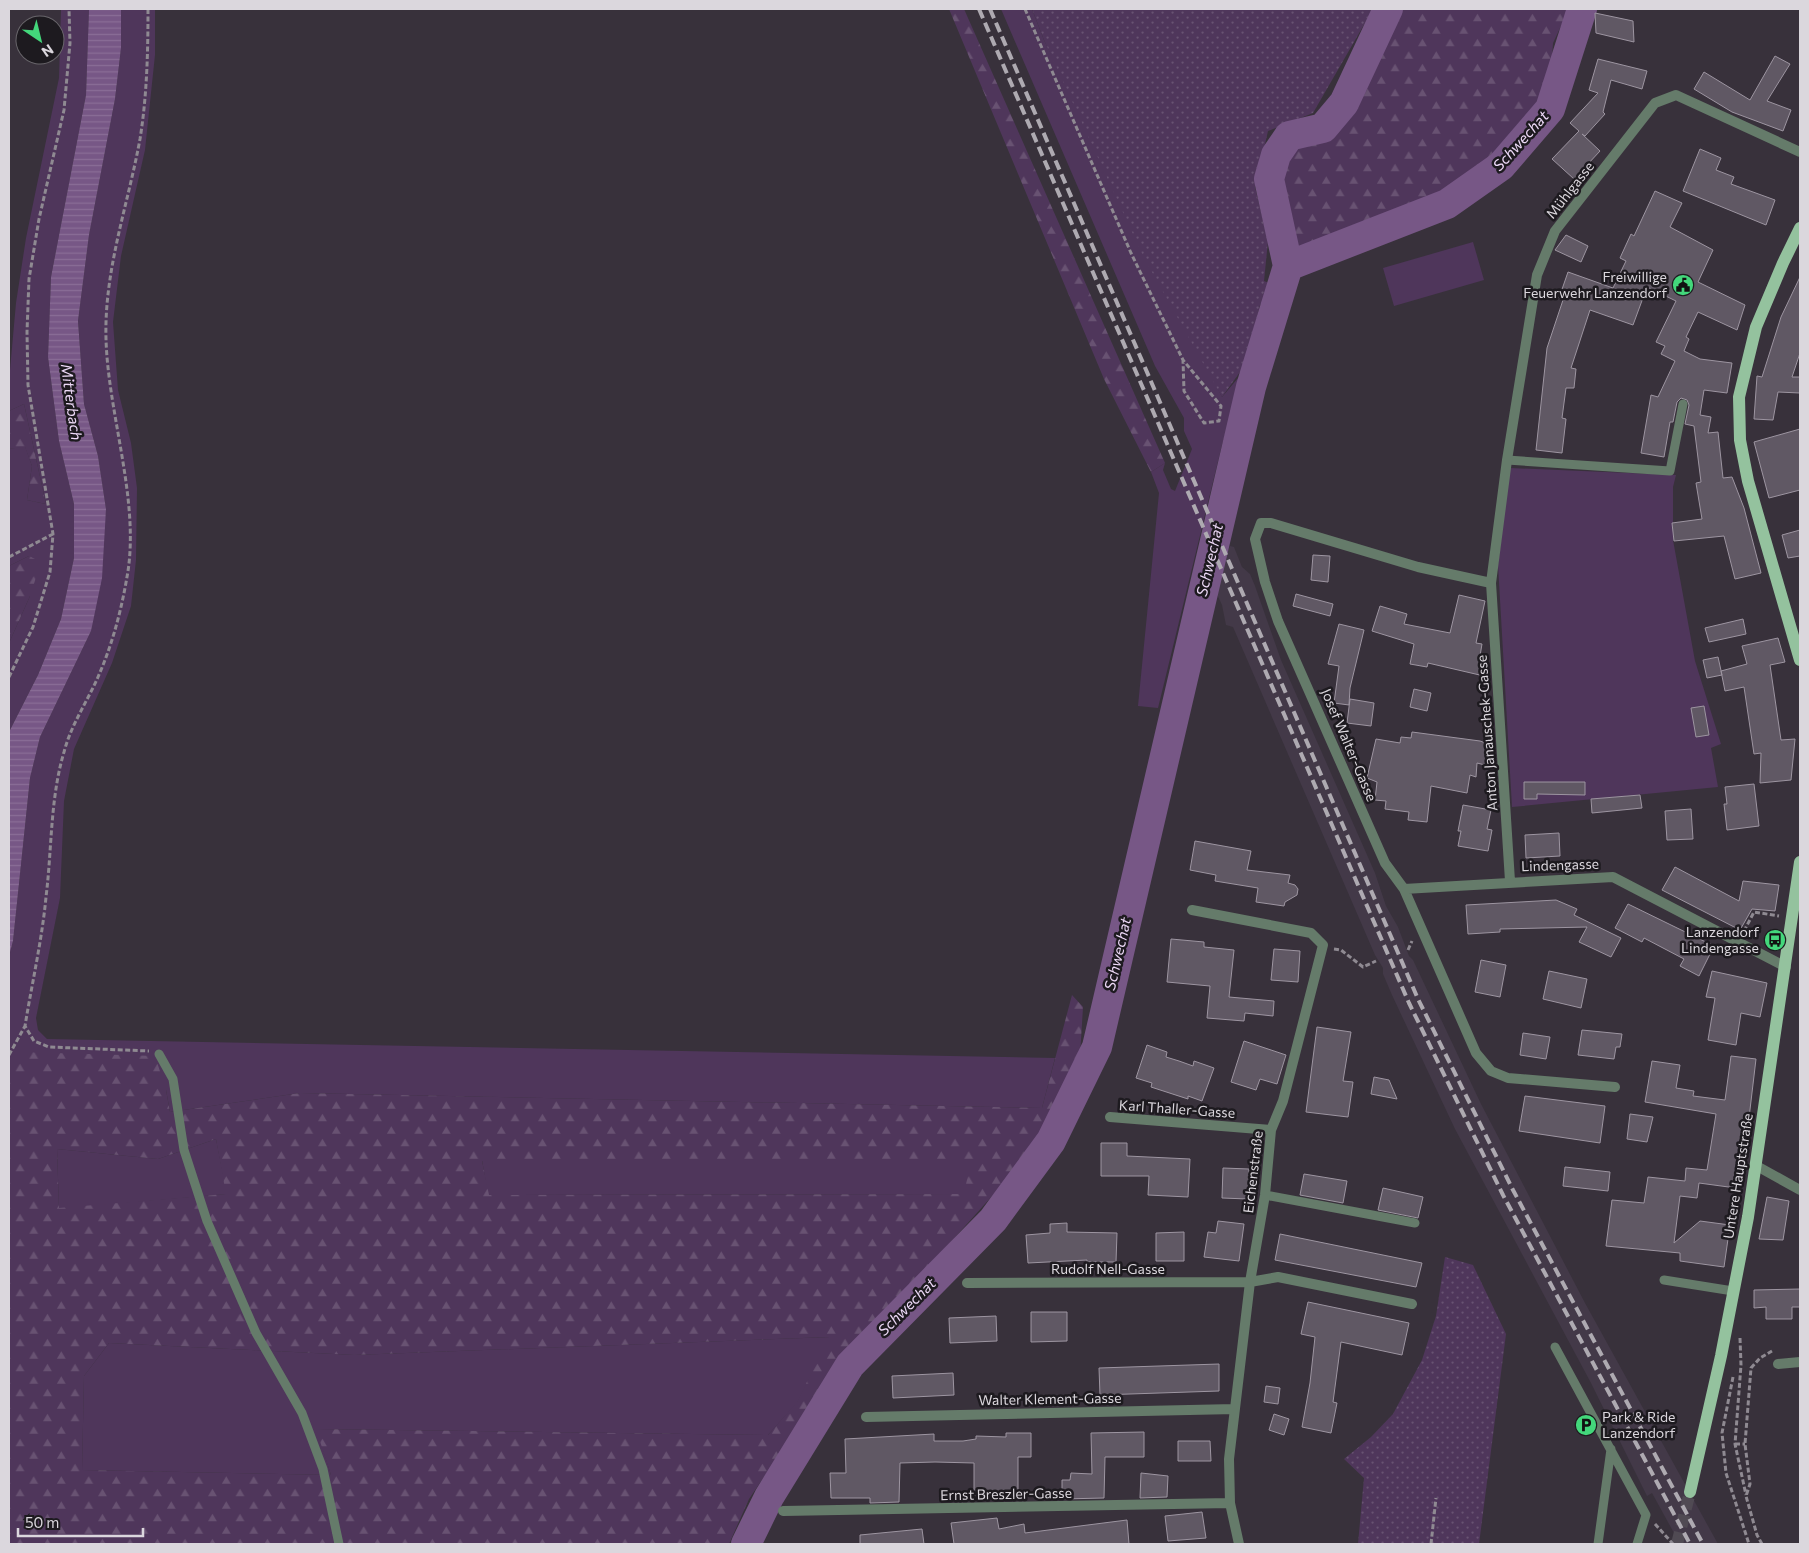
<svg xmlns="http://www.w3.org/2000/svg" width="1809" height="1553" viewBox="0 0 1809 1553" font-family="Commissioner,sans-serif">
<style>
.built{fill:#433948}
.green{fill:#4f365b}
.forest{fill:url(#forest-firs);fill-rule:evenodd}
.park{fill:url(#park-dots)}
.water{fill:url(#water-rules)}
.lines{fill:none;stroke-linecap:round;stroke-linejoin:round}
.river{stroke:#775786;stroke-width:30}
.building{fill:#605864;stroke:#9d95a1}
.primary-tunnel{stroke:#504a53;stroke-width:12;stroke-dasharray:12 6;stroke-linecap:butt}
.path{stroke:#8f8a92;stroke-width:3;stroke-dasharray:5 2.5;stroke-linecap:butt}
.service{stroke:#657b6a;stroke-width:9}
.minor{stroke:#657b6a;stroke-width:10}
.primary{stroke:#94c29e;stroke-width:12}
.rail{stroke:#aeaab1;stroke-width:4;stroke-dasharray:10 5;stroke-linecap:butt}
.labels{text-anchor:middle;stroke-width:5;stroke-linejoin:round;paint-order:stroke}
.street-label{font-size:14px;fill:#dbd7dd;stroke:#1d1a1f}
.poi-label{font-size:14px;fill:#dbd7dd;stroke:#1d1a1f;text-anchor:end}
.water-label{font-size:15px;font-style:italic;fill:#eedaf8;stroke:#1d1a1f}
</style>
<defs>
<pattern id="forest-firs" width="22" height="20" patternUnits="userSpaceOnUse" patternTransform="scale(1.25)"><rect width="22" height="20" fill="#4f365b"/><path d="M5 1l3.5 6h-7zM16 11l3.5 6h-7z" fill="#685272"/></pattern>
<pattern id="park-dots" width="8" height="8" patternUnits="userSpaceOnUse" patternTransform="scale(1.25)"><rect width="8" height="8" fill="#4f365b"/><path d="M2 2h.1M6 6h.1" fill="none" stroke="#685272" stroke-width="1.8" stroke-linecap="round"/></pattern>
<pattern id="water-rules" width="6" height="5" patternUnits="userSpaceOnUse" patternTransform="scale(1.25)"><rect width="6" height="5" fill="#775786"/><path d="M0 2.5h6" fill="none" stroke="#8a6e97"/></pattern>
</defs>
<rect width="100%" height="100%" fill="#38313b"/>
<!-- built -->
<path class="built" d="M1230,546L1234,547L1242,567L1250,574L1255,586L1281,660L1375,873L1386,906L1398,927L1409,956L1413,960L1481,1104L1585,1303L1718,1544H1680L1652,1493L1647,1496L1591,1383L1455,1129L1392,995L1383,974V968L1375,955L1233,627L1226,625L1222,605L1214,588Z"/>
<!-- green -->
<path class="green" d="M61,9H89L86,95L51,277L48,357L59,441L74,504V558L61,619L38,675L9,732V643L30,596L29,556L9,566V449L25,446L32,466L27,500L46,504L24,404L9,411V381L16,303L26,238L59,78Z
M121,9H155V55L145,150L121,256L113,322L118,390L131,443L137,488L136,560L131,606L112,663L74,749L64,801L60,898L36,1018L38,1030L47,1039L1055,1058L1042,1108L300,1093L170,1112L166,1090L9,1076V956L13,941L30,778L40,737L91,631L106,509L98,456L84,404L78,321L89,235L115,99L121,48Z
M1001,9H1032L1044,40L1222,397L1244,371L1222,445L1158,708L1138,706L1159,493L1151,472L1165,463L1163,470L1171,489L1175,491L1192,449L1184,431V418L1155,366Z
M1473,242L1484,280L1394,306L1383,268Z
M1510,468L1676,475L1673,487V540L1695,661L1721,744L1711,748L1718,787L1512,807L1498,565Z
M216,1139L227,1194L59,1209L57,1149L158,1159Z
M482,1160H972L965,1194L488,1195Z
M830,1337L797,1403L768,1435L317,1429L331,1475L82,1470L84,1376L109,1343L354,1355Z"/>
<!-- forest -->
<path class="forest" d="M949,9H964L1165,463L1151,472L1104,379Z
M1375,9H1569L1553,43L1549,101L1499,163L1445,201L1296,257L1272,180L1290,130L1322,115Z
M24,404L46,504L27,500L32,466L25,447L9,449V411Z
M29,556L41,562L30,596L9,643V566Z
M1072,995L1083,1007L1079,1072L1039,1144L839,1366L749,1499L729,1544H9V1076L21,1052L155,1056L166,1090L170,1112L300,1093L1042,1108ZM216,1139L226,1194L59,1208L57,1149L158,1159ZM971,1160L964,1194L489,1195L482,1161ZM829,1337L797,1402L768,1435L316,1429L331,1475L82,1470L84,1376L109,1343L354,1355Z"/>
<!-- park -->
<path class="park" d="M1032,9H1373L1313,113L1268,131L1255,187L1268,241L1264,281L1274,285L1272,295L1260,305L1245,365L1222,397L1143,256L1044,40Z
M1445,1257L1473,1265L1506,1334L1479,1544H1358L1364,1478L1344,1459L1371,1437L1393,1414L1422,1360L1436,1316Z"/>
<!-- water -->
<path class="water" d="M89,9H121V48L115,99L89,235L78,321L84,404L98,456L106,509L102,578L91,631L40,737L30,778L13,941L9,956V732L38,675L61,619L74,558V504L59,441L48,357L51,277L86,95Z"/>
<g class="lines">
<!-- river -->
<path class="river" d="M1288,266L1447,204L1501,166L1550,109L1582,9
M746,1544L769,1497L850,1365L993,1220L1051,1141L1097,1047L1251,387L1288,266L1269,179L1276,155L1289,136L1323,128L1344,103L1388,9"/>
</g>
<!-- building -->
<path class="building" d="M1595,13L1633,21L1634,42L1596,33Z
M1775,56L1790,64L1767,101L1791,110L1783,131L1732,112L1694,89L1704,72L1750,100Z
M1598,59L1647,71L1642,89L1611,80L1603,112L1605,114L1585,136L1582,134L1600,151L1574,179L1552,159L1579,131L1570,123L1598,93L1589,90Z
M1700,149L1721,158L1716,170L1734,177L1731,184L1775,200L1766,225L1683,191Z
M1655,191L1682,203L1670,227L1713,250L1698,282L1745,305L1737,330L1698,312L1686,337L1689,339L1684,351L1700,359L1732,363L1727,393L1704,390L1700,415L1711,417L1708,433L1718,432L1723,478L1732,477L1744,508L1761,573L1735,579L1724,536L1674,541L1672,523L1702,519L1696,483L1701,482L1694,426L1685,424L1689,405L1687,400L1681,398L1677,402L1673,422H1670L1664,457L1641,453L1651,395L1658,397L1675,361L1661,354L1665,346L1656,342L1676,301L1647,287L1633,325L1590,310L1571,368L1576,369L1574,388H1566L1562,418L1566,419L1562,453L1536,450L1547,348L1563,300L1559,298L1568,272L1613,288L1626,261L1620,258L1631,234L1634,236Z
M1566,235L1588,246L1581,262L1555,250Z
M1800,277V353L1792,377H1800V393L1778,392L1773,420L1754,419L1757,376L1762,377L1781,317Z
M1800,429V490L1769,498L1754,442Z
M1800,530V556L1788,558L1782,535Z
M1313,555L1330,556L1328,582L1311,580Z
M1296,594L1333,604L1330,616L1293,606Z
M1459,595L1485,601L1476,643L1482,644L1479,662L1487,664L1484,676L1428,663L1427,667L1410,664L1414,644L1372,631L1380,606L1407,614L1404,624L1450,633Z
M1743,619L1746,634L1709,642L1705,628Z
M1339,624L1364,630L1350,688L1349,705L1334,703L1339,666L1328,664Z
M1778,638L1785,662L1770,665L1781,740L1795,739L1791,780L1760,783L1761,753L1754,754L1744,687L1725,691L1721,671L1747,664L1742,646Z
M1718,657L1722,675L1707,678L1703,660Z
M1414,689L1431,693L1427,711L1410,707Z
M1350,699L1374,703L1371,726L1347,723Z
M1704,706L1709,735L1696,737L1691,708Z
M1412,732L1480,741L1491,745L1485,765L1477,763L1476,777L1470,775L1467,793L1431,786L1427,822L1408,820L1409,812L1385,809L1386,801L1375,800L1377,782L1367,778L1376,739L1400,743L1401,737L1411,738Z
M1524,782H1585V795L1537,794V799H1524Z
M1754,784L1759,826L1727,830L1724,804H1727L1725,787Z
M1640,795L1642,808L1592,813L1591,799Z
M1463,805L1491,810L1487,829L1492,830L1488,851L1458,846L1461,831H1458Z
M1691,809L1693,839L1667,840L1665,811Z
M1559,833L1560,856L1526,858L1525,835Z
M1195,841L1251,851L1247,870L1290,875L1288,883L1295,885L1298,889L1297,895L1285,902L1284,906L1256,902L1258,888L1215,881L1216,875L1190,870Z
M1675,867L1739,901L1743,881L1779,885L1775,911L1752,909L1740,930L1662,890Z
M1556,900L1577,909L1574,915L1621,938L1611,957L1579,942L1587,927L1500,929V932L1468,934L1466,905Z
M1628,904L1714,946L1699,976L1680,966L1684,959L1644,938L1642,942L1615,928Z
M1171,939L1204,942V947L1234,950L1229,997L1274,1001L1273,1016L1245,1013L1244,1021L1207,1018L1210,986L1167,982Z
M1274,949L1300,951L1298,982L1271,980Z
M1481,960L1506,965L1500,997L1475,992Z
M1549,971L1587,979L1581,1008L1543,999Z
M1712,971L1767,983L1760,1017L1741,1013L1736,1045L1708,1040L1715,998L1706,997Z
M1317,1027L1351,1032L1343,1081L1353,1082L1348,1117L1306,1112Z
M1582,1030L1622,1034L1620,1047H1616L1614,1059L1578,1055Z
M1523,1033L1550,1037L1546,1059L1520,1055Z
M1244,1041L1286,1055L1277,1084L1260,1079L1256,1090L1231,1082Z
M1147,1045L1167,1052L1166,1057L1179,1061L1193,1066L1194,1061L1214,1068L1202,1101L1188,1096V1099L1151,1087L1152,1083L1136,1078Z
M1731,1056L1756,1059L1749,1118L1747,1117L1736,1188L1699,1183L1697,1198L1680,1196L1674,1243L1700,1221L1730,1225L1724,1267L1680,1261V1253L1606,1246L1612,1200L1644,1203L1648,1177L1685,1181L1686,1168L1707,1170L1716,1114L1645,1102L1652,1061L1680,1065L1676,1088L1694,1091L1693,1096L1725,1100Z
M1374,1077L1389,1080L1397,1099L1371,1094Z
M1525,1096L1605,1106L1600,1143L1519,1131Z
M1630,1114L1653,1117L1647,1142L1627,1139Z
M1101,1143H1127V1156L1190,1159L1188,1197L1148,1195L1149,1176H1101Z
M1565,1167L1610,1172L1608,1191L1563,1186Z
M1223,1168L1249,1169L1248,1199L1222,1198Z
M1304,1174L1347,1181L1343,1203L1300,1195Z
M1383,1188L1423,1197L1418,1218L1378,1210Z
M1767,1197L1789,1201L1783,1240L1759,1239Z
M1218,1221L1244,1224L1239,1261L1204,1257L1208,1232L1216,1233Z
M1067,1223V1232L1117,1233L1116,1262H1087V1260L1028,1263L1026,1235L1050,1233V1224Z
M1184,1232V1261H1156V1233Z
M1280,1234L1422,1263L1416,1287L1275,1260Z
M1800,1289V1307H1792V1319H1766V1307L1754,1308V1290Z
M1308,1302L1409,1323L1402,1355L1341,1342L1333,1402L1337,1403L1331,1433L1302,1427L1310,1383L1315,1337L1301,1334Z
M1031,1312H1067V1341L1031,1342Z
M996,1316L997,1341L950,1343L949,1318Z
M1219,1364V1391L1100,1395L1099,1368Z
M953,1373L954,1395L893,1398L892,1376Z
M1266,1386L1280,1388L1278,1404L1264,1402Z
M1274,1414L1289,1419L1284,1435L1269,1430Z
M1144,1432V1457H1105L1104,1498L1062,1499V1480H1070L1071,1473L1092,1474L1091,1433Z
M1006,1433H1031V1457H1018V1496L974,1495V1463L935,1462L900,1463L899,1502L870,1503V1498H831L830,1473H846L845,1439L934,1434V1441H963L976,1439V1436L1006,1437Z
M1178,1441H1210L1211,1461H1178Z
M1141,1473L1168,1476L1167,1497L1140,1498Z
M1202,1512L1206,1538L1168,1541L1165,1516Z
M997,1518L999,1529L1024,1524L1025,1533L1127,1520L1129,1544H954L951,1523Z
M922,1529L924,1544H860V1535Z"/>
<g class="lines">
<!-- primary-tunnel -->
<path class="primary-tunnel" d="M1677,1544L1690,1492"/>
<!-- path -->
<path class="path" d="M148,9C148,51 147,96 140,139C128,205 104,270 106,339C108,413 139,498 128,571C122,608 113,643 98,677C87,702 71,725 64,752C50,799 52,849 46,897C42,940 32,983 25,1026L34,1041L49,1047L149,1051
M1025,9L1131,253L1183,360L1221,406L1219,421L1204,423L1184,391L1183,360
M9,557L53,534
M9,677L33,627L50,572L53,534L28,385L27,332L29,279L39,219L64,110L70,43L69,9
M1744,931L1754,912L1779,916
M1334,949L1341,950L1363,967L1376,961
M1408,950L1412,941
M9,1055L25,1026
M1740,1338L1741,1365L1735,1444L1746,1495
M1733,1377L1722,1433L1726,1473L1749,1544
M1735,1444H1745
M1655,1524L1673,1544
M1431,1544L1436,1498
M1762,1544L1757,1535L1746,1496L1750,1484L1745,1444L1751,1368L1760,1358L1772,1351"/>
<!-- service -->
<path class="service" d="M1507,460L1670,471L1683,404
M159,1054L173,1079L184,1150L207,1221L256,1333L302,1413L323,1469L339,1544
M1265,1195L1415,1223
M1664,1280L1733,1291
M1555,1347L1646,1515L1637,1544
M1598,1544L1611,1449"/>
<!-- minor -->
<path class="minor" d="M1491,583L1418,567L1271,523H1261L1255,539L1265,582L1278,621L1385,863L1404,889L1476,1053L1491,1071L1508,1078L1615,1087
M1510,881L1491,583L1507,460L1537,275L1555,231L1655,103L1676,95L1800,152
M1404,889L1613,877L1786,967
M1192,910L1311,933L1323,945L1283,1101L1271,1130L1265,1195L1250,1282L1229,1459L1230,1503L1239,1544
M1110,1117L1271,1130
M1755,1165L1800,1190
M967,1283L1250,1282L1278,1277L1412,1304
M1778,1364L1800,1362
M866,1417L1235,1409
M783,1511L1230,1503"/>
<!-- primary -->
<path class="primary" d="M1800,228L1783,263L1756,327L1739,397L1740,440L1748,481L1800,660
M1690,1492L1721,1356L1748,1217L1800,862"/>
<!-- rail -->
<path class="rail" d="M979,9L1409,1003L1503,1195L1690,1544
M990,9L1418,999L1513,1190L1703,1544"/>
</g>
<!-- icons -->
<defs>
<g id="civic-disc" transform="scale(1.125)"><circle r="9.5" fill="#43d77b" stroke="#1d1a1f"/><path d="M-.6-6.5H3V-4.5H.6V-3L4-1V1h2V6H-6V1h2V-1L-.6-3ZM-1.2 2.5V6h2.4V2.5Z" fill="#111"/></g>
<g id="bus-disc" transform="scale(1.125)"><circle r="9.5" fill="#43d77b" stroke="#1d1a1f"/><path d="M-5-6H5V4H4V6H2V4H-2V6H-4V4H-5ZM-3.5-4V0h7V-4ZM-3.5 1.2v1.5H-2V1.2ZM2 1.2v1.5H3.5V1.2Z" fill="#111"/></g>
<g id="parking-disc" transform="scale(1.125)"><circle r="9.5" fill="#43d77b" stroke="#1d1a1f"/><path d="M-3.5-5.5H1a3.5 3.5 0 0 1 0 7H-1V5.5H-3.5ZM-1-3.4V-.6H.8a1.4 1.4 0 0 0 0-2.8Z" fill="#111"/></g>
</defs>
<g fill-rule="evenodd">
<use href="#civic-disc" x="1683" y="285"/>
<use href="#bus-disc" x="1775" y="940"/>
<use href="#parking-disc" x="1586" y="1425"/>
</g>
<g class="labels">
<!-- street labels -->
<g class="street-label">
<text transform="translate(1570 190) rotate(-52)" y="5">Mühlgasse</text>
<text transform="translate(1487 733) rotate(-94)" y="5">Anton Janauschek-Gasse</text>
<text transform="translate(1349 745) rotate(67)" y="5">Josef Walter-Gasse</text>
<text transform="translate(1560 865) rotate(-2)" y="5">Lindengasse</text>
<text transform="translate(1177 1109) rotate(4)" y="5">Karl Thaller-Gasse</text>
<text transform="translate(1253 1172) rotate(-83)" y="5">Eichenstraße</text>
<text transform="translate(1738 1176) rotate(-81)" y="5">Untere Hauptstraße</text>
<text x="1108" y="1274">Rudolf Nell-Gasse</text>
<text transform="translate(1050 1399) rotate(-1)" y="5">Walter Klement-Gasse</text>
<text transform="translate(1006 1494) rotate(-1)" y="5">Ernst Breszler-Gasse</text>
</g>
<!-- poi labels -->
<g class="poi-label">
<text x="1667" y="282">Freiwillige<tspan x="1667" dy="16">Feuerwehr Lanzendorf</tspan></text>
<text x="1759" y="937">Lanzendorf<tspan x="1759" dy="16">Lindengasse</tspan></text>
<text x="1602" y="1422" text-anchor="start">Park &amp; Ride<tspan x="1602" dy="16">Lanzendorf</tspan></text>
</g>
<!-- water labels -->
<g class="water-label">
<text transform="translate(1521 141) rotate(-48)" y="5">Schwechat</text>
<text transform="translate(71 402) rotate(82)" y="5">Mitterbach</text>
<text transform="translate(1210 560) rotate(-77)" y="5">Schwechat</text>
<text transform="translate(1118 954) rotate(-77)" y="5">Schwechat</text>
<text transform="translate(907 1307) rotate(-45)" y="5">Schwechat</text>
</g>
</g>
<!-- border -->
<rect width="1809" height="1553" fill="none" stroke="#dbd7dd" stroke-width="20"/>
<!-- north arrow -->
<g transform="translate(40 40) rotate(145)"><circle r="24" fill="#1d1a1f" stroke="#69666b"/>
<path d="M0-4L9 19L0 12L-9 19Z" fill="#43d77b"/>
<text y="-8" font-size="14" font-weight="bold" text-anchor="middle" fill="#dbd7dd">N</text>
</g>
<!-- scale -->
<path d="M18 1528v8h125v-8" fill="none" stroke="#dbd7dd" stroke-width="2.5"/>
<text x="25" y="1528" font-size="15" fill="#dbd7dd" stroke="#1d1a1f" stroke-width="4" paint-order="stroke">50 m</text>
</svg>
